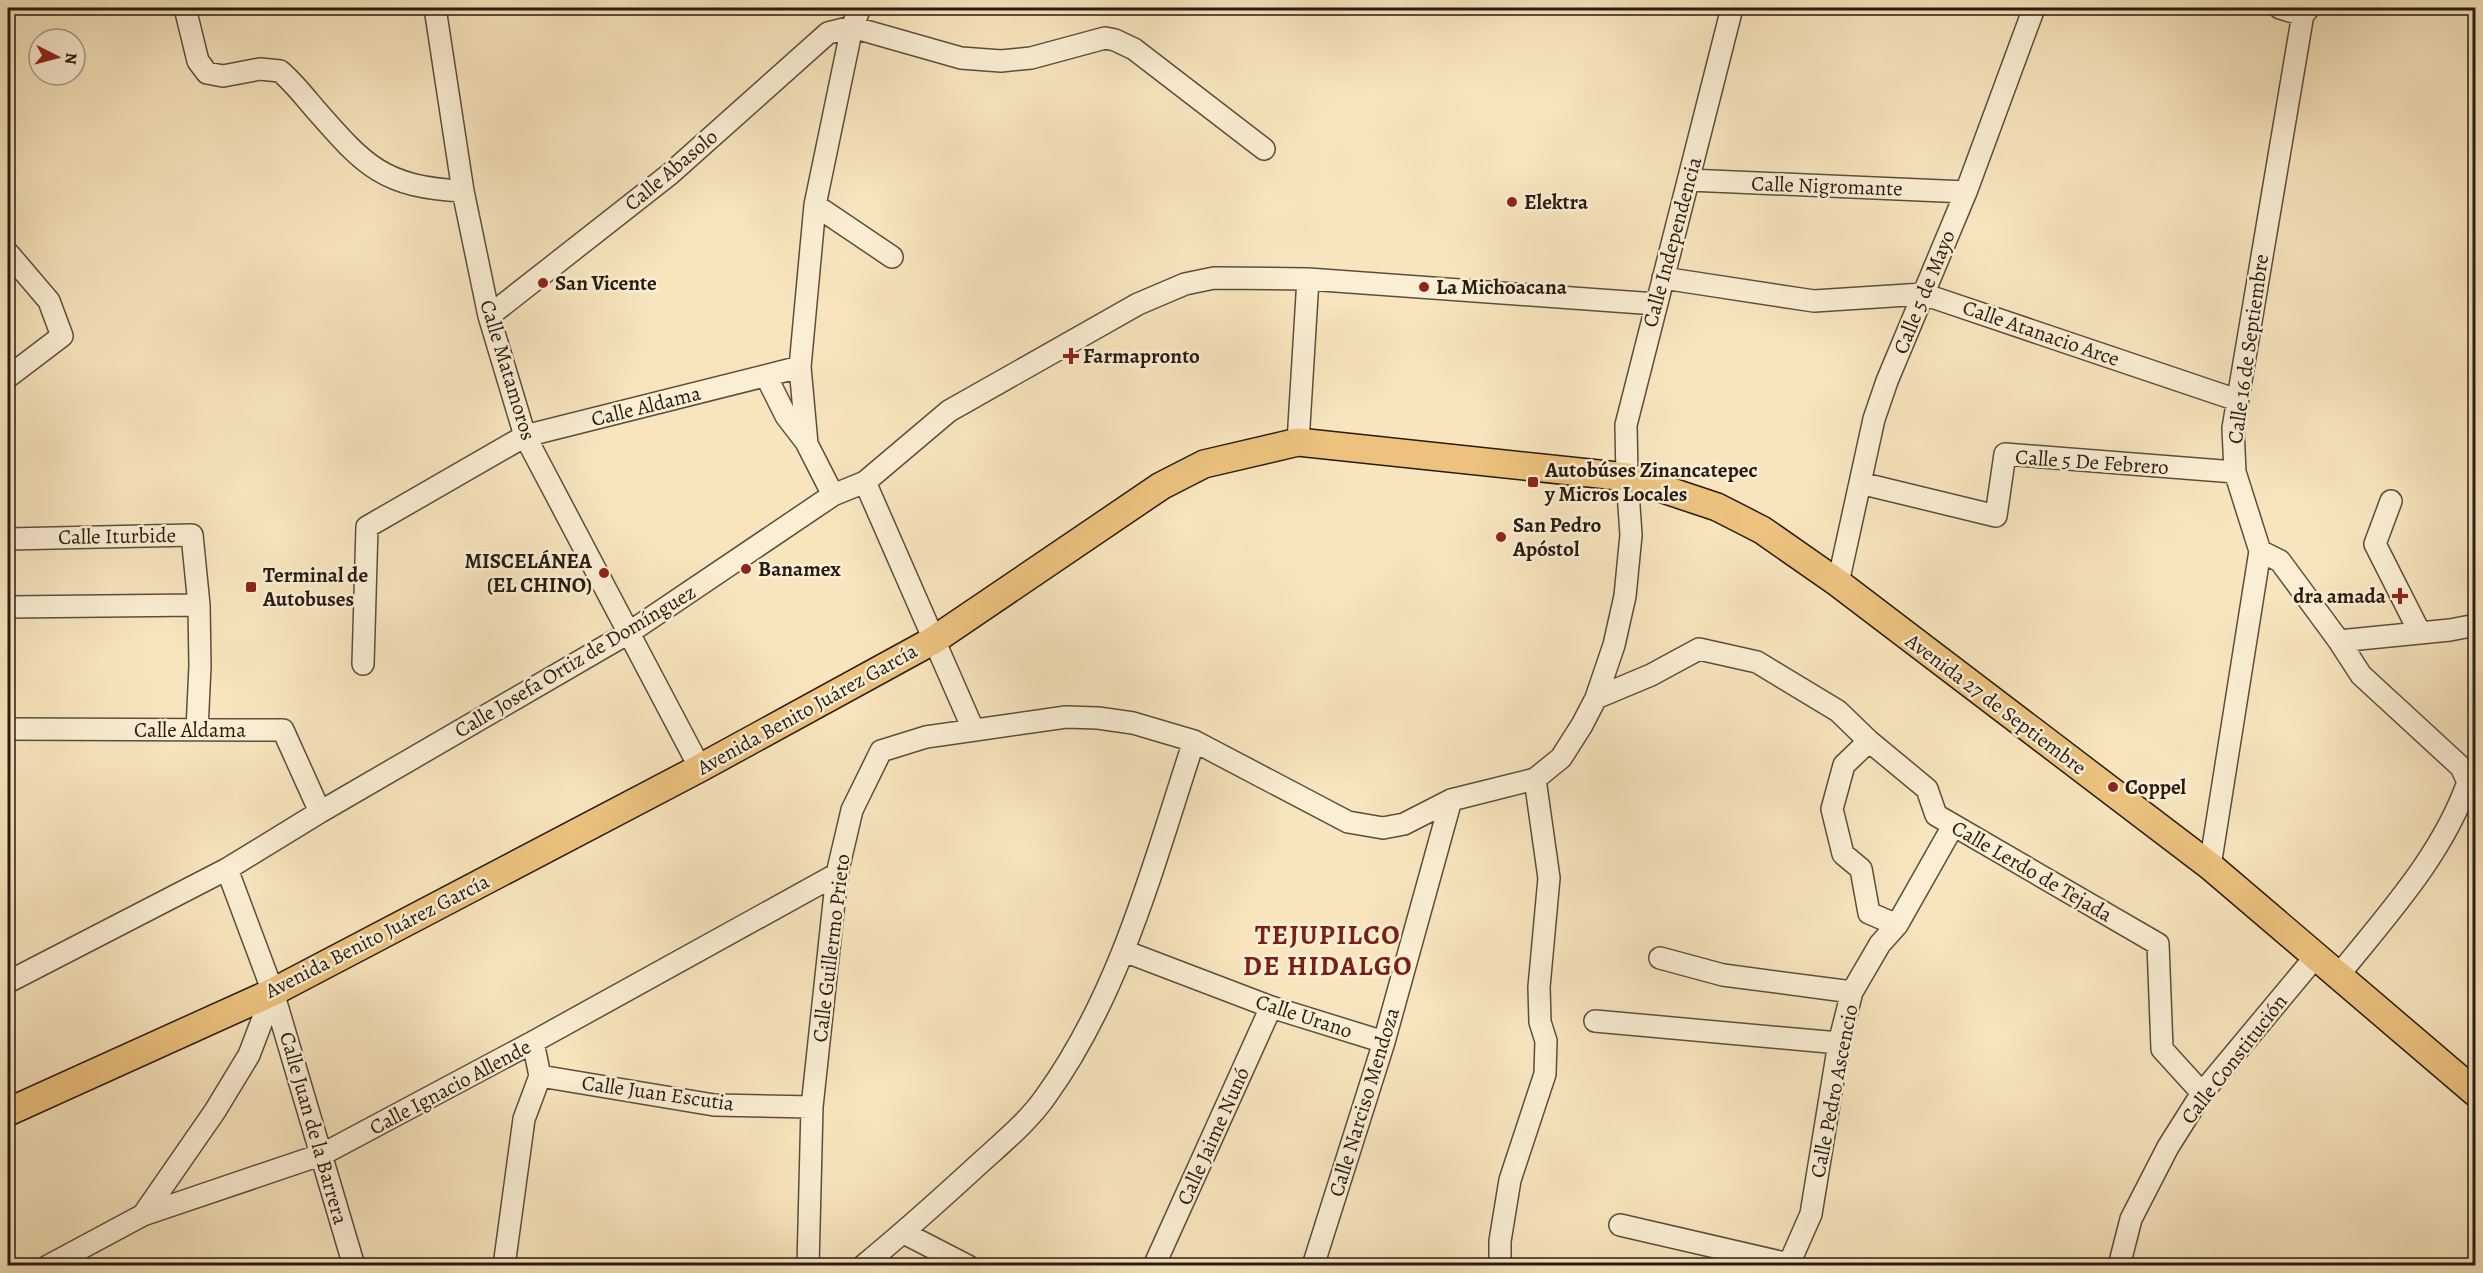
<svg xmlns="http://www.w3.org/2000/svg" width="2483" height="1273" viewBox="0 0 2483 1273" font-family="Alegreya,serif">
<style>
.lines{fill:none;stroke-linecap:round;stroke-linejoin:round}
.minor-casing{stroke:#5b4e3d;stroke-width:24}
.major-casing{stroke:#271b12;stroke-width:30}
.minor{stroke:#faeed4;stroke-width:21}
.major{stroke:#ecc27e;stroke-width:27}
.poi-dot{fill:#8f2418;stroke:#faeed4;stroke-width:2}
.labels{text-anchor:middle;stroke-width:5;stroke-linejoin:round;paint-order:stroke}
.street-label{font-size:21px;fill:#271b12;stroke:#faeed4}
.poi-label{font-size:21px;font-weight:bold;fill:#271b12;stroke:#faeed4;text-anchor:start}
.district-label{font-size:27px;font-weight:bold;letter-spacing:1.5px;fill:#7a1f14;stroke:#faeed4}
</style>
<rect width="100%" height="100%" fill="#f8e5bd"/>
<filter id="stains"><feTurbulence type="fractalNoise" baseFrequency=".00333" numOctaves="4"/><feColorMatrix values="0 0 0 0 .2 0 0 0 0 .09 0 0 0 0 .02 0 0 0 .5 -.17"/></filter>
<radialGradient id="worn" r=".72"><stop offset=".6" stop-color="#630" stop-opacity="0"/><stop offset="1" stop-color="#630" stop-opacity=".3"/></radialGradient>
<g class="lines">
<!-- minor casing -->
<g class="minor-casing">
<path id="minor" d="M185,8L198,61L207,73L223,76L260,69L280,71C293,82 304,96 315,109C365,166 383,187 463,191
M435,8L463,191L489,316L525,436L700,768
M2280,8L2303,15L2309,8
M1689,180L1966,192
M815,205L892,257
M8,253L49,301L62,336L8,377
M1663,278L1814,301L1923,294L2237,400
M489,316L670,174L828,33L852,27L961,58L1001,61L1031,58L1105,38L1115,40L1134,49L1264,149
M766,376L786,416L806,442
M1298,442L1308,279
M865,482L973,729
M1860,483L1996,516L2005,454L2235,472
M833,495L807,444L800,367L815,205L852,27L860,8
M2391,501L2375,544L2420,633
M8,539L192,535L199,605L200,666L197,730
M2260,551L2280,561L2339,641L2361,675L2461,767L2468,782C2442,856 2386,916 2338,976
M1838,583L1874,419L1887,381L1966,192L2034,8
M8,607L199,605
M2339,641L2450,630L2476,625
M363,664L367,527L525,436L800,367
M1596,698L1651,675L1699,649L1757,662L1838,711L1869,741L1927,789L1936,815L2158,944L2162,1049L2202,1093
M8,729L283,730L320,812
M1869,741L1844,765L1832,809L1843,854L1861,869L1869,913L1897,925
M2210,866L2260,551L2235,472L2233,428L2304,8
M227,869L273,992L354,1266
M1124,951L1271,1007L1384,1042
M1660,958L1723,975L1852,992
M8,982L227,869L320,812L630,632L833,495L865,482L949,411L1138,304L1185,284L1214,278L1308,279L1656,304
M1595,1021L1839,1043
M540,1076L714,1105L812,1107
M143,1215L215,1111L249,1055L273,992
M1620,1225L1789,1264L1811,1214L1839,1043L1852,992L1880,944L1897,925L1953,826
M904,1233L968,1266
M48,1266L143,1215L323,1154L533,1042L837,874
M504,1266L524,1119L540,1076L533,1042
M808,1266L812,1107L837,874L852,810L881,751L926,737L1066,717L1098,718L1133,723L1194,741L1348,822L1383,828L1404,824L1451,800L1535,779L1561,758L1582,725L1596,698L1614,645L1625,596L1631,535L1627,477L1626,425L1732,8
M863,1266C903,1233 941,1199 979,1164C1002,1143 1028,1122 1046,1096C1121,992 1154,862 1194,741
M1154,1266L1271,1007
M1313,1266L1384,1042L1451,800
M1500,1266V1241L1510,1180L1545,1074L1546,1041L1540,1022L1539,987L1549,878L1535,779
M2119,1266L2131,1219L2168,1147L2202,1093L2316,956"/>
</g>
<!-- major casing -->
<g class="major-casing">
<path id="major" d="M8,1112L273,992L700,768L934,640L1161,486L1204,464L1298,442L1627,477L1717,507L1762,530L1838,583L2210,866L2476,1093"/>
</g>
<!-- minor -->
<use href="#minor" class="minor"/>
<!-- major -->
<use href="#major" class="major"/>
</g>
<!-- markers -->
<g class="poi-dot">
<circle cx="1512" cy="202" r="6"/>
<circle cx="543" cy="283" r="6"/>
<circle cx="1424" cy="287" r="6"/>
<path d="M1068 347h6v6h6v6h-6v6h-6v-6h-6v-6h6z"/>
<rect x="1527" y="476" width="12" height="12" rx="3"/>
<circle cx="1501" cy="537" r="6"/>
<circle cx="746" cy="569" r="6"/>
<circle cx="604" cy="573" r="6"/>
<rect x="245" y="581" width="12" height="12" rx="3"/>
<path d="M2397 587h6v6h6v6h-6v6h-6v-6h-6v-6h6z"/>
<circle cx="2113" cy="787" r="6"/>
</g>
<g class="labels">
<!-- street labels -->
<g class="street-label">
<text transform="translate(671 170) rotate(-40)" y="7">Calle Abasolo</text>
<text transform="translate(1827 186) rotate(2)" y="7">Calle Nigromante</text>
<text transform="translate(1672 242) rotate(-75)" y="7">Calle Independencia</text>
<text transform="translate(1924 292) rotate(-68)" y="7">Calle 5 de Mayo</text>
<text transform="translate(2041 333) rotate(19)" y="7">Calle Atanacio Arce</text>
<text transform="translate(2248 349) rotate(-82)" y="7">Calle 16 de Septiembre</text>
<text transform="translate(508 370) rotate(73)" y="7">Calle Matamoros</text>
<text transform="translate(646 406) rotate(-14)" y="7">Calle Aldama</text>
<text transform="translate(2092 462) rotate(4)" y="7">Calle 5 De Febrero</text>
<text transform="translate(117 536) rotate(-1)" y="7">Calle Iturbide</text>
<text transform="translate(575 661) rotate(-31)" y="7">Calle Josefa Ortiz de Domínguez</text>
<text transform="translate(1996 704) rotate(37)" y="7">Avenida 27 de Septiembre</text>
<text transform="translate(807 709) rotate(-29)" y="7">Avenida Benito Juárez García</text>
<text x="190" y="737">Calle Aldama</text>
<text transform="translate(2032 871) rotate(30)" y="7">Calle Lerdo de Tejada</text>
<text transform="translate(377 936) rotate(-27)" y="7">Avenida Benito Juárez García</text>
<text transform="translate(831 948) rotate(-83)" y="7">Calle Guillermo Prieto</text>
<text transform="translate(1304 1016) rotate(18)" y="7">Calle Urano</text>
<text transform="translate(2234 1059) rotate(-52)" y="7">Calle Constitución</text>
<text transform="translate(450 1087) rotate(-28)" y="7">Calle Ignacio Allende</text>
<text transform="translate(1834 1091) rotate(-79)" y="7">Calle Pedro Ascencio</text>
<text transform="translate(658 1093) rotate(8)" y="7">Calle Juan Escutia</text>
<text transform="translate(1364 1102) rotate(-73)" y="7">Calle Narciso Mendoza</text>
<text transform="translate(314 1128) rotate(74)" y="7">Calle Juan de la Barrera</text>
<text transform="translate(1213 1136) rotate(-66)" y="7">Calle Jaime Nunó</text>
</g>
<!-- poi labels -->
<g class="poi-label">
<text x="1524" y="209">Elektra</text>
<text x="555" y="290">San Vicente</text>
<text x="1436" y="294">La Michoacana</text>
<text x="1083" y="363">Farmapronto</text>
<text x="1545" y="477">Autobúses Zinancatepec<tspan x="1545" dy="24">y Micros Locales</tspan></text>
<text x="1513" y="532">San Pedro<tspan x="1513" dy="24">Apóstol</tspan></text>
<text x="592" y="568" text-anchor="end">MISCELÁNEA<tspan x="592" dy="24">(EL CHINO)</tspan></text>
<text x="758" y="576">Banamex</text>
<text x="263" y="582">Terminal de<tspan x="263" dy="24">Autobuses</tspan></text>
<text x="2386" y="603" text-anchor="end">dra amada</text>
<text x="2125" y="794">Coppel</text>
</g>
<!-- district labels -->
<g class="district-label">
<text x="1328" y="944">TEJUPILCO<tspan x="1328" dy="31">DE HIDALGO</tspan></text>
</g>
</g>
<!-- margin -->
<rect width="2483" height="1273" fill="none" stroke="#f8e5bd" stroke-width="30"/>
<rect x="9" y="9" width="2465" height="1255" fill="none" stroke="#271b12" stroke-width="3"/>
<rect x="15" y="15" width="2453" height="1243" fill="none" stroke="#271b12" stroke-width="1.5"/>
<!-- north arrow -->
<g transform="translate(57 57) rotate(96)"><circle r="28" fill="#faeed4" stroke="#a69a86" stroke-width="1.5"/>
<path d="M0-4.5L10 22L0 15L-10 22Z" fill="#8f2418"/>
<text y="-9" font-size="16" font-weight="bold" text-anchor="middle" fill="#271b12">N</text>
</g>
<rect width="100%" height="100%" filter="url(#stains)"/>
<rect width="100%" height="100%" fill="url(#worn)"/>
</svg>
